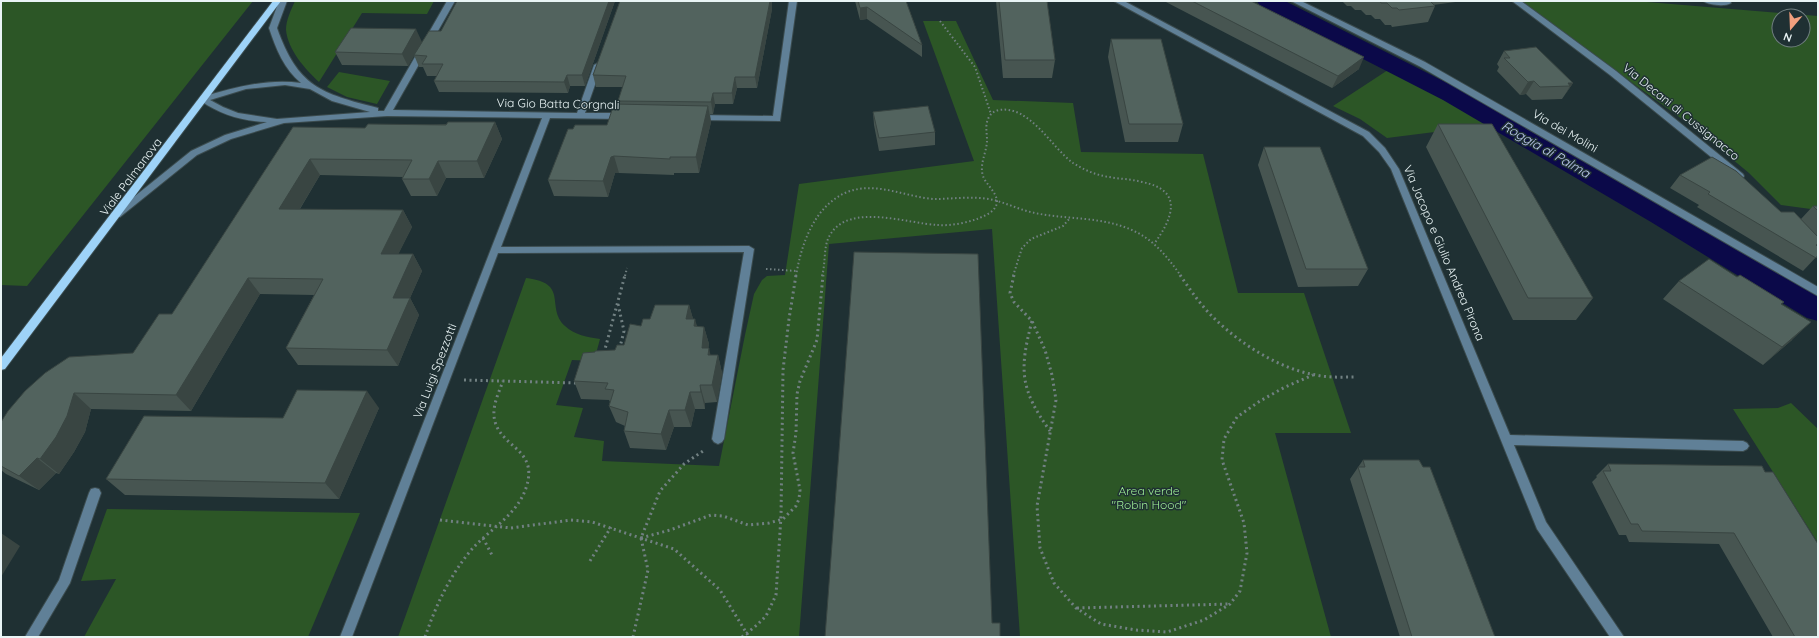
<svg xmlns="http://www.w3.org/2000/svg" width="1819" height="638" viewBox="0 0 1819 638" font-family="Quicksand,sans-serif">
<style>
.green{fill:#2c5626;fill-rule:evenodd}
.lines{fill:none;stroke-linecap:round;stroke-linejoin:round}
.canal{fill:#0b0949;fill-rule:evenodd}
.minor-casing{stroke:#3b4b4e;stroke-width:2}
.major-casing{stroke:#3b4b4e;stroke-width:2}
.path-far1{stroke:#718082;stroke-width:2;stroke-dasharray:1.5 2.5;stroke-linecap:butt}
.path{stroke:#718082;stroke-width:3;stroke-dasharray:2 3.5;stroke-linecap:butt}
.minor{fill:#608097;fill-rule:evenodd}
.major{fill:#9ed3f8;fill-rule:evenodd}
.wall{fill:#475551}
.shaded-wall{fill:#394542}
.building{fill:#52635e;stroke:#394542}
.labels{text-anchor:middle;stroke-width:3;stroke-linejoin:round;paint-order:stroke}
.street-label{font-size:12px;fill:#e9f4f5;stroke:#1f3033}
.park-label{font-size:12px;fill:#9eed94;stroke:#1f3033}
.water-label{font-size:13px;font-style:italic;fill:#bec9f1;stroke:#1f3033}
</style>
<rect width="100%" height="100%" fill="#1f3033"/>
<!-- green -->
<path class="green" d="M1,1H253L27,286L1,285Z
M295,1H434L427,14L362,13L319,82C305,69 288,50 286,30C286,20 291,10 295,1Z
M1520,1H1635L1818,16V210L1781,205L1749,173L1697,130ZM1779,16H1803V40H1779Z
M923,21H956L993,100L1073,103L1081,152L1203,154L1238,293H1304L1351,433H1275L1331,637H1020L992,229L829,244L799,637H398L526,278C570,283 545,307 565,326C574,335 588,337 600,339L594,361L572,360L556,405L583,408L574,437L604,441L602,461L719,466L745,335L754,294L762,280L767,276L785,275L799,184L974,161Z
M1391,68L1434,91L1490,125L1387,138L1360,119L1333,106Z
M339,72L390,81L377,104L347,97L327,87Z
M1791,403L1818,429V543L1733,409L1778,408Z
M107,509L360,513L308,637H84L116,579L81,581Z"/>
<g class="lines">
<!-- canal -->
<path class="canal" d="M1257,1H1285L1461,90L1671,208L1818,296V321L1807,318L1651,222L1443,100L1260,6Z"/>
<!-- minor casing -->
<g class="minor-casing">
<path id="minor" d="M279,1H287L277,28C298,87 320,93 378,108V111H384L447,1H455L393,110L577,113L594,65L598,63H601L602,65L585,113H622L626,116L622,119L550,118L501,247L749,246L754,249L724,439L722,442L718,444L714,442L712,439L744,252L498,253L352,637H340L542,118L387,116L284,123L231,139L197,155L120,217H114L112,215L114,213L191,151L225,135L267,122C242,121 221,115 201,101V97C234,88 267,78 301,83C284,69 276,49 269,28ZM285,85L310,89L332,101L370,112L277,119L238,113L223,107L210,100L246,89Z
M789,1H797L780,121L695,120L694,118L698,115L773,116Z
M1114,1H1124L1369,132L1385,148L1399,169L1510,435L1743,441L1747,443L1749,446L1747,449L1743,451L1514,445L1546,522L1624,637H1610L1537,529L1391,169L1379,152L1363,136Z
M1291,1H1301L1425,62L1818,287V296L1419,66Z
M1512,1H1521L1616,71L1743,174L1744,176L1743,178H1737L1610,75Z
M1703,1H1730L1731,3C1725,7 1709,5 1703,1Z
M95,488L99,489L101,493L70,583L38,637H25L59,580L89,493L91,489Z"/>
</g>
<!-- major casing -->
<g class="major-casing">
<path id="major" d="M273,1H281L5,369L1,370V358Z"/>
</g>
<!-- path-far1 -->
<path class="path-far1" d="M940,21L975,67L991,114
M766,269L797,271
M625,276L627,268
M796,276C801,245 814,207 845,193C874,180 905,197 934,199C952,199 971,196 989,199C1005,202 1019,210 1035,213C1068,220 1105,216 1136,232C1155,241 1169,259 1181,276
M822,276C826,263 823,246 830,235C849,202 909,224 938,225C951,226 965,223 977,219C984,216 996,212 997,202C997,192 986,185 983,176C979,164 987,152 987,140C987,133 985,126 988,119C990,114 994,111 999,110C1030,105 1051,147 1073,163C1084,170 1096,175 1109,177C1120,179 1131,179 1142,182C1184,190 1173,218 1154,244
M1013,276L1022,248L1031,239L1063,226L1070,218"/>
<!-- path -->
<path class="path" d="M1014,275L1010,293L1014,302L1032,321L1045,350L1052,375L1056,400L1037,506L1040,548L1054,583L1076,608L1101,624L1136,630L1167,632L1204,620L1230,604L1240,591L1247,553L1244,523L1222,460L1224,439L1237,417L1260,401L1285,387L1313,375
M1180,275C1191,291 1202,307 1216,320C1242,345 1280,369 1316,375C1329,378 1343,377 1356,377
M618,304L624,331L620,347
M1032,321C1019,370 1020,389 1050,431
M604,353L625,275
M464,380L577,383
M440,520L511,528L571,520L592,522L674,549L720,590L749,637
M483,538L493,557
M641,538L670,530L711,515L723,516L748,525L769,523L783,519L796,506L799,499L800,490L793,453L796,433L797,394L800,381L817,340L823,275
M590,561L611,527
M1077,608L1230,604
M425,637C436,605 450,575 472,549C490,529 517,515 526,488C540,447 497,448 494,416C493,404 499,392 503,381
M633,637L648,570L641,538L660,491L684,464L703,451
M742,637L757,625L766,616L776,595L781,516L783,370L789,319L796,275"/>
<!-- minor -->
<use href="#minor" class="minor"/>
<!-- major -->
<use href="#major" class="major"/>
</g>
<!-- wall -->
<path class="wall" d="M615,1L585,86H570L568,93L439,92L434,81L437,76H427L423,67H419L414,55Z
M620,1H772V9L757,88H737L733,104H715L713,114H710L711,122L699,173H674V175L619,173H615L608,197L554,196L548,180L573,129L607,125L619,104L618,101L623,87H596L593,75Z
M855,1H906L922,45V57L867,19L860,20Z
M996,1H1047L1055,60L1052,78H1003Z
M1164,1H1251L1359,69L1332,88Z
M1342,1H1463L1433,5L1435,6L1428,22L1392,27L1391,25H1385L1380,19H1375L1371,15H1366L1361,10H1355L1351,6H1347Z
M1111,39L1183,124L1178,142H1125L1108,57Z
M422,42L408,66L342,65L335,52Z
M1504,51L1573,83L1562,99L1532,100L1526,94L1520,95L1497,71L1499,67L1497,64Z
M873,112L935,132V145L879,151L874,125Z
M495,122L502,139L484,178H446L437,196H411L402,179L403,177L320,175L300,209L403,210L412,227L398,254H413L422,271L410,298L419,315L398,366L298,365L286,348L314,295L260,294L191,411L91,409L85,432L74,452L59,474L56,473L39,490L6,474L1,470V422L133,353L172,314L293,127L365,128Z
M1438,124L1593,298L1576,320H1513L1426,147Z
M1264,147L1368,269L1358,286L1298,287L1258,165Z
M1680,175L1781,212L1801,219L1813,206H1818V255L1803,271L1697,207L1699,205L1670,188Z
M1679,281L1781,304L1792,340L1763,365L1663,299Z
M689,305L693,319L697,326L704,327L709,344L708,348L710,355H718L722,373L717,402L705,403V409H695L691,427H674L666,450L630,448L624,431L625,426L616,422L609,406L610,402L609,400L581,399L574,381L595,352L615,350L624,345L641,326L650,319Z
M379,408L339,499L125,495L106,479L283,418Z
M1363,460L1495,637H1400L1350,479Z
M1608,464L1762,466L1818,637H1773L1719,544L1629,542L1626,535H1619L1592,482L1597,477L1596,476Z"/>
<!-- shaded-wall -->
<path class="shaded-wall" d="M609,1H615L585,86L582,75Z
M770,1H772V9L757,88L755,77Z
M867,7V19L860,20V8Z
M416,29L422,42L408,66L402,54Z
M1364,57L1359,69L1332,88L1338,76Z
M567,75L570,86L568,93L564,82Z
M735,77L737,88L733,104L732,93Z
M1534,81L1526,94L1520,95L1528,82Z
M1568,83H1573L1565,95L1570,86Z
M713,93L715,104L713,114L711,102Z
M708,106L711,122L699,173L696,157Z
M495,122L502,139L484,178L477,161Z
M614,156L619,173H615L608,197L603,181L611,157Z
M310,159L320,175L290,225L279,209Z
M438,161L446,178L437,196L429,179Z
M403,210L412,227L390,271L381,254Z
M413,254L422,271L410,298L419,315L398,366L387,350L393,298Z
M248,278L260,294L191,411L176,395Z
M689,305L694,322L686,319Z
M695,319L700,337L694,326Z
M1811,322L1792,340L1763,365L1782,347Z
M704,327L709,344L706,365L702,348Z
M709,348L713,366L708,355Z
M718,355L722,373L717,402L712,385Z
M700,385L705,403V409L701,392Z
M367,391L379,408L339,499L325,483Z
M690,392L695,409L691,427L685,410Z
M74,393L91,409L85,432L74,452L59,474L40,459Z
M669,410L674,427L666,450L661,434Z
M37,458L56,473L39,490L19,476Z
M1,533L20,546L1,577Z"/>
<!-- building -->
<path class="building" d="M457,1H609L582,75H567L564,82L434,81L443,64H422L427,56L414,55L429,31H441Z
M620,1H770L755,77H735L732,93H713L711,102L618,101L626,76L593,75Z
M858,1H906L922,45L867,7L860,8Z
M999,1H1047L1055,60H1005Z
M1192,1H1251L1364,57L1338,76Z
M1380,1H1430L1435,6L1399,10L1397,8H1392L1387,3H1381Z
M351,28L416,29L402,54L335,52Z
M1111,39H1161L1183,124H1129Z
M1536,47L1573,83H1568L1570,86L1540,87L1534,81L1528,82L1504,58H1510L1504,51Z
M614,104L708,106L696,157H670V159L614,156L611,157L603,181L548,180L568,129H573L575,125H607Z
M928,106L935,132L879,138L873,112Z
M448,122H495L477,161H438L429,179H402L412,160L310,159L279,209L403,210L381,254H413L393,298H410L387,350L286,348L323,279L248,278L176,395L74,393L67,416L56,437L40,459L37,458L19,476L1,466V422L8,411L25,391L45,373L69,357L133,353L159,314H172L293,127L365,128L368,124L446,125Z
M1438,124H1492L1593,298H1528Z
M1264,147H1320L1368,269H1306Z
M1712,157L1736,171L1781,212H1794L1818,237V244L1816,245L1818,247V255L1816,258L1708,194L1710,192L1680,175Z
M1813,206H1818V211Z
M854,252L978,254L992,623H1000V637H825Z
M1709,259L1737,277L1740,275L1784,302L1781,304L1811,322L1782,347L1679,281Z
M655,305H689L686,319H695L694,326L704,327L702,348H709L708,355H718L712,385H700L701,392H690L685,410H669L661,434L624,431L628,412L609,406L614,390L605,389L608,383L574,381L583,353L595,352V351L615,350L617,345H624L630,324L641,326L643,319H650Z
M297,390L367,391L325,483L106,479L144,416L283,418Z
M1363,460H1419L1423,467H1430L1495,637H1412L1358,467H1365Z
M1608,464L1762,466L1765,472H1773L1818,544V637H1795L1734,533L1642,531L1638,524H1631L1603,471H1611Z"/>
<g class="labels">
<!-- street labels -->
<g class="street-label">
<text transform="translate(558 104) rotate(1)" y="4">Via Gio Batta Corgnali</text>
<text transform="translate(1681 112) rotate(39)" y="4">Via Decani di Cussignacco</text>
<text transform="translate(1565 131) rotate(30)" y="4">Via dei Molini</text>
<text transform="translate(131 177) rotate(-53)" y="4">Viale Palmanova</text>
<text transform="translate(1444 253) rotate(67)" y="4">Via Jacopo e Giulio Andrea Pirona</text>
<text transform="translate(435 371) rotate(-69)" y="4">Via Luigi Spezzotti</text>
</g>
<!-- park labels -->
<g class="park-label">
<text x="1149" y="495">Area verde<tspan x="1149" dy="14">"Robin Hood"</tspan></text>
</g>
<!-- water labels -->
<g class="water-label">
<text transform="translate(1546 149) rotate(30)" y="5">Roggia di Palma</text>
</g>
</g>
<!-- border -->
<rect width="1819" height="638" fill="none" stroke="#e9f4f5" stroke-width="4"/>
<!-- north arrow -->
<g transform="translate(1791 28) rotate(199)"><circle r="19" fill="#1f3033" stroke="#707e81"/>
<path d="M0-3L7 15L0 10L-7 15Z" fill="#f2a07e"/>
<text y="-6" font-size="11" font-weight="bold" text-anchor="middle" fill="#e9f4f5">N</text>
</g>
</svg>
